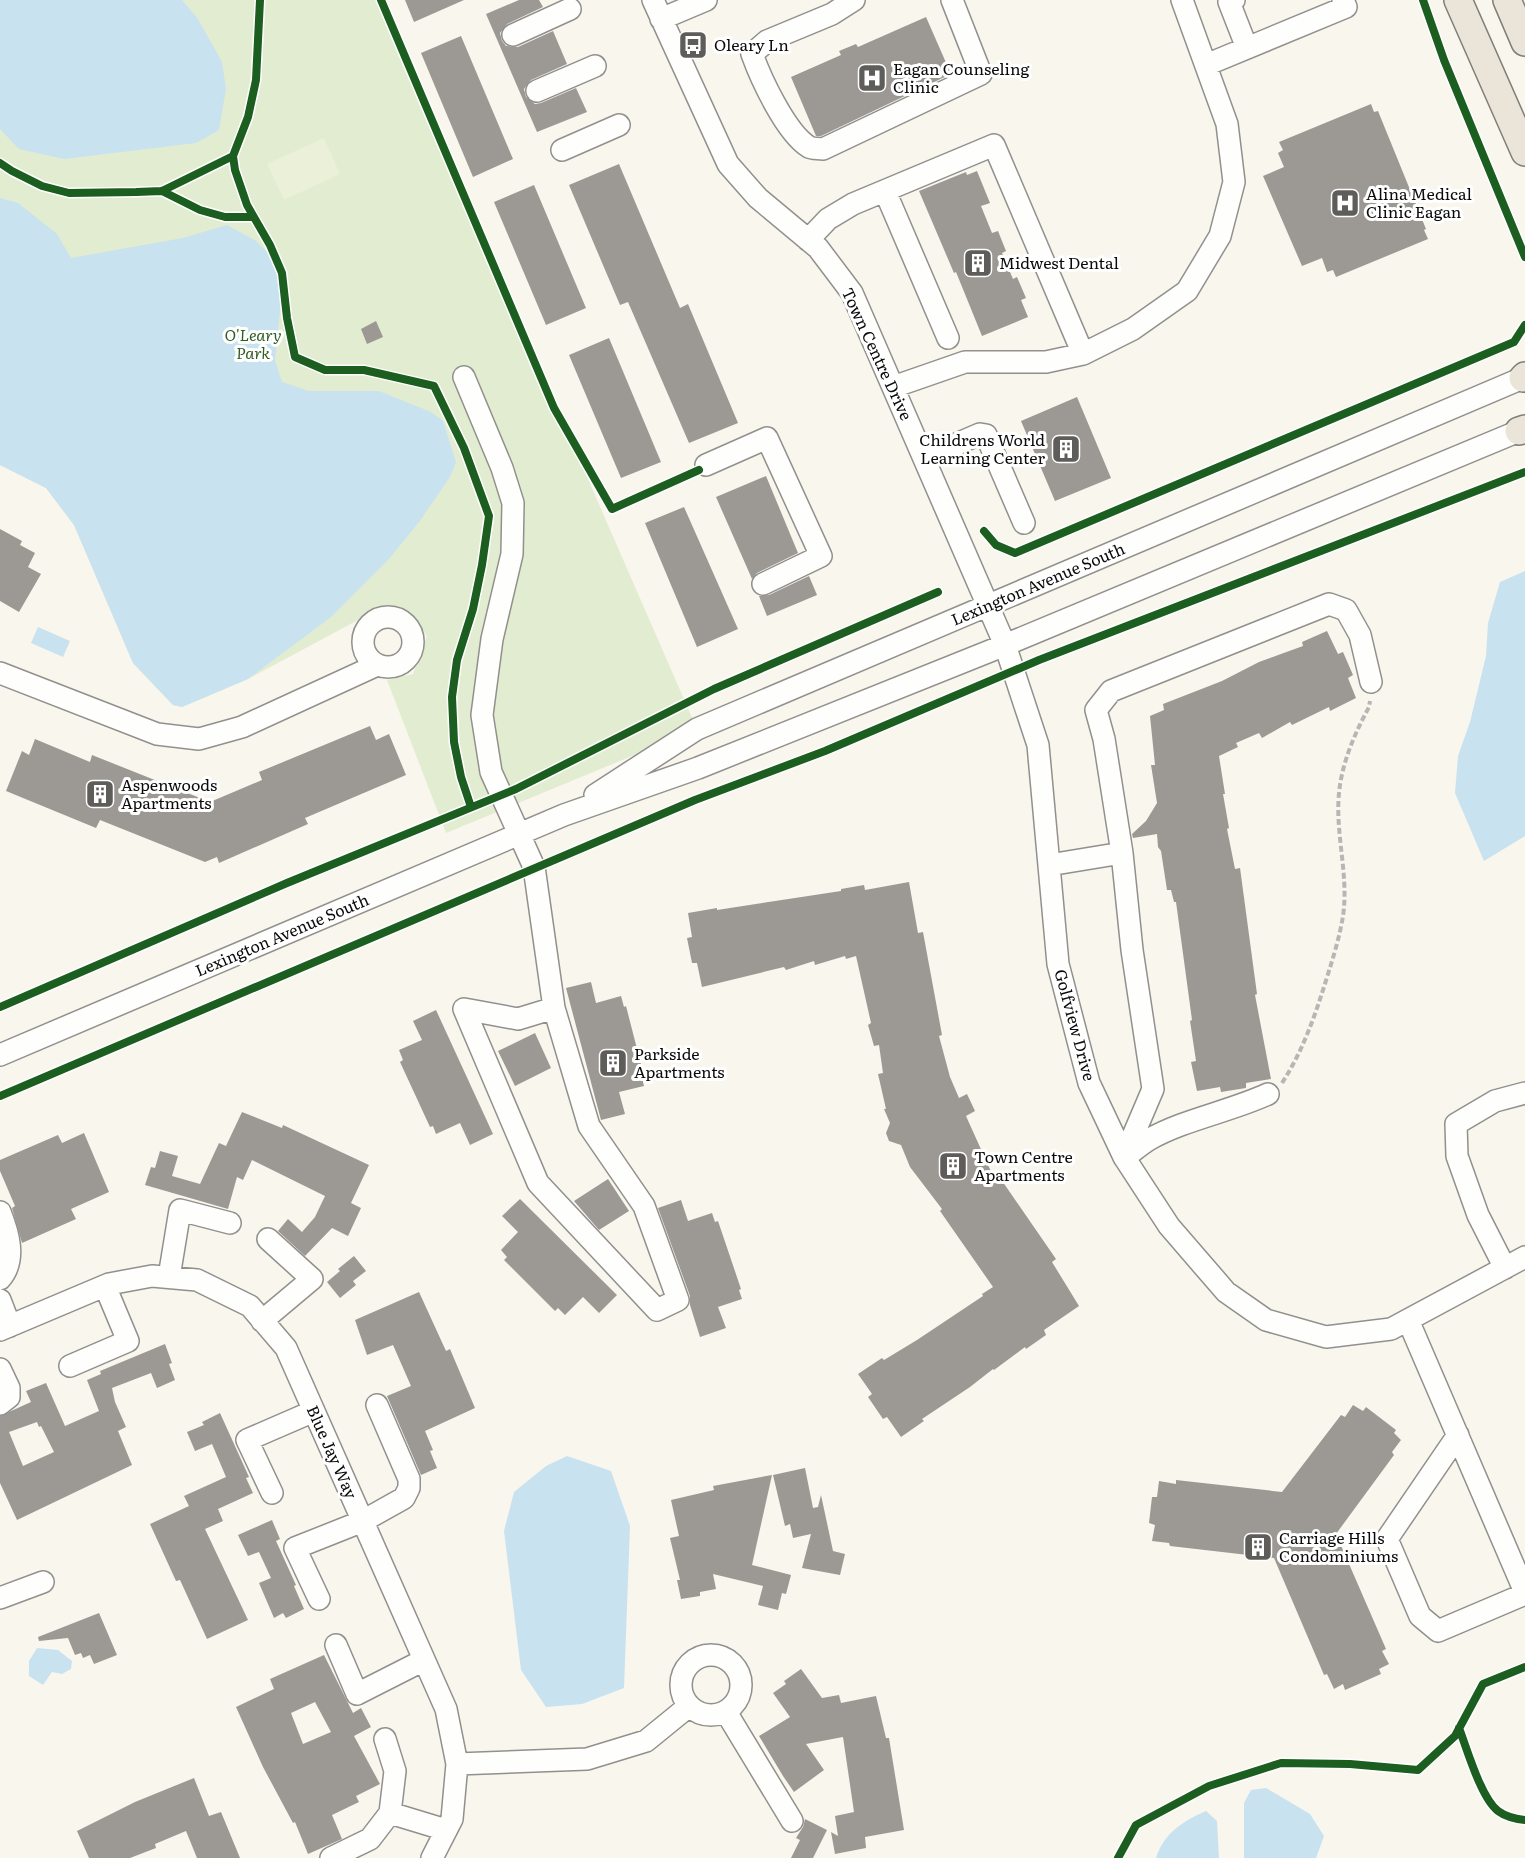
<svg xmlns="http://www.w3.org/2000/svg" width="1525" height="1858" viewBox="0 0 1525 1858" font-family="Literata,serif">
<style>
.green{fill:#e2ecd0}
.pitch{fill:#ebf0d9}
.water{fill:#c8e2ef}
.building{fill:#9c9994;fill-rule:evenodd}
.lines{fill:none;stroke-linecap:round;stroke-linejoin:round}
.minor-casing{stroke:#92908d;stroke-width:24}
.major-casing{stroke:#7f7e7a;stroke-width:30}
.path{stroke:#b7b6b5;stroke-width:4;stroke-dasharray:6 3;stroke-linecap:butt}
.minor{stroke:#fefefc;stroke-width:21}
.major{stroke:#eae5d8;stroke-width:27}
.cycleway-casing{stroke:#fff;stroke-width:11}
.cycleway{stroke:#1b5e20;stroke-width:8}
.labels{text-anchor:middle;stroke-width:6;stroke-linejoin:round;paint-order:stroke}
.poi-label{font-size:16px;fill:#0a0a0a;stroke:#fff;text-anchor:start}
.park-label{font-size:16px;font-style:italic;fill:#2e5c21;stroke:#fff}
.street-label{font-size:16px;fill:#0a0a0a;stroke:#fff}
</style>
<rect width="100%" height="100%" fill="#f9f6ee"/>
<!-- green -->
<path class="green" d="M0,0H379L697,729L446,833L387,680L413,674L427,636L409,612L386,605L248,679L182,707L173,705L133,663L74,525L46,488L0,465Z"/>
<!-- pitch -->
<path class="pitch" d="M324,138L340,174L284,200L267,164Z"/>
<!-- water -->
<path class="water" d="M0,0H182L198,19L222,62L226,89L219,130L196,143L64,159L19,149L0,129Z
M0,198L18,203L57,234L71,258L183,238L227,225L256,241L270,255L282,291L275,360L282,382L309,391H379L431,412L443,421L456,462L450,477L419,522L388,560L331,617L248,679L182,707L173,705L133,663L74,525L46,488L0,465Z
M1525,571V836L1484,861L1455,793L1458,756L1470,722L1486,656L1488,623L1500,582Z
M38,627L70,641L63,657L31,643Z
M567,1456L611,1471L630,1526L624,1688L582,1704L546,1707L521,1670L504,1531L514,1492L546,1466Z
M37,1648L58,1650L72,1661L71,1669L62,1674L52,1672L43,1685L29,1676V1661Z
M1266,1788L1310,1814L1324,1836L1316,1858H1244V1803L1251,1790Z
M1206,1811L1217,1821L1219,1858H1156C1164,1833 1183,1821 1206,1811Z"/>
<!-- building -->
<path class="building" d="M405,0H464L414,22Z
M519,0H539L543,7L507,24L500,33L502,41L506,46L518,47L553,31L567,64L531,80L524,89L526,97L535,104L541,103L576,88L587,112L537,132L486,14Z
M926,17L951,74L821,136H816L791,77L841,55L839,51L856,44L858,47Z
M461,36L513,159L473,177L421,53Z
M1371,104L1374,112L1378,111L1426,229L1424,230L1428,239L1336,277L1333,270L1327,272L1322,258L1302,266L1263,176L1284,167L1278,153L1283,150L1279,142Z
M619,164L680,308L688,304L738,423L689,443L628,302L620,305L569,185Z
M977,171L990,203L981,206L992,233L998,231L1006,251L1002,253L1013,279L1017,277L1026,298L1021,300L1028,317L982,336L956,272L954,273L919,191L966,172L967,175Z
M534,185L586,308L546,325L494,202Z
M376,321L383,337L367,344L361,329Z
M609,338L661,462L621,478L569,355Z
M1077,397L1111,478L1055,501L1021,421Z
M766,476L798,553L757,573L752,579L716,497Z
M684,507L738,629L697,647L645,523Z
M0,529L22,541L20,545L35,553L28,567L41,574L19,612L0,601Z
M809,576L817,595L767,616L759,596L769,595Z
M1327,631L1338,654L1343,652L1353,675L1348,678L1356,698L1330,711L1329,707L1292,725L1290,722L1262,738L1259,733L1236,743L1238,747L1219,756L1225,794H1223L1229,828L1227,829L1235,869L1240,868L1257,994L1255,995L1271,1079L1246,1083V1088L1221,1092L1220,1087L1197,1091L1191,1062L1196,1061L1190,1021L1192,1020L1176,902H1174L1171,890H1167L1161,851L1158,847L1157,834L1133,838L1132,834L1146,821L1157,803L1151,765H1155L1150,716L1164,710L1163,704L1222,681L1259,662L1303,646L1302,642Z
M370,726L376,740L389,734L406,775L305,818L308,824L219,863L217,857L205,862L100,820L96,828L6,791L22,751L29,755L35,739L90,762L92,755L210,802L262,780L259,772Z
M909,882L918,933L923,932L942,1035L939,1036L950,1077L959,1098L967,1094L975,1111L966,1116L993,1176L996,1172L1056,1259L1052,1262L1079,1306L1044,1330L1046,1335L1026,1349L1025,1347L994,1370L993,1369L970,1387L922,1419L924,1421L901,1437L887,1417L883,1419L868,1397L872,1394L858,1374L882,1358L884,1360L917,1340L983,1296L982,1294L993,1287L940,1211L942,1209L910,1167L901,1145L889,1141L886,1133L890,1123L884,1109H886L878,1074L883,1073L879,1045L874,1046L868,1025L871,1023L856,956L846,959L845,956L815,965L814,961L786,970L784,967L702,987L697,963H692L687,938L692,937L688,913L717,908V910L841,891V889L864,885L865,890Z
M591,982L596,1003L621,996L624,1007L626,1006L644,1076L642,1077L644,1086L619,1092L625,1114L601,1120L566,988Z
M436,1010L493,1134L470,1145L460,1123L436,1134L433,1126L430,1127L400,1062L403,1060L399,1050L422,1040L413,1021Z
M535,1033L551,1068L515,1086L498,1051Z
M242,1112L282,1128L283,1125L369,1165L351,1203L361,1208L348,1236L332,1228L305,1256L278,1231L288,1219L302,1232L315,1217L325,1196L252,1160L243,1180L237,1177L228,1209L145,1185L151,1167L155,1168L160,1151L178,1156L172,1176L200,1184L219,1143L226,1146Z
M84,1133L109,1192L71,1209L76,1219L22,1243L12,1208L15,1206L0,1171V1160L58,1135L62,1143Z
M608,1179L629,1211L599,1230L574,1201Z
M520,1199L617,1295L599,1313L583,1297L565,1315L558,1308L555,1311L504,1260L507,1257L501,1250L518,1232L502,1216Z
M681,1200L688,1221L712,1213L715,1222L718,1221L741,1289L739,1290L742,1299L718,1307L726,1328L700,1337L690,1305V1296L658,1208Z
M354,1256L366,1271L353,1281L356,1285L340,1298L327,1282L340,1271L338,1269Z
M419,1292L446,1351L450,1349L475,1408L425,1431L433,1450L430,1451L437,1468L421,1475L387,1396L411,1386L393,1345L367,1355L355,1320Z
M165,1344L172,1363L169,1364L175,1380L157,1388L151,1373L112,1388L115,1402L126,1427L118,1431L132,1465L17,1520L0,1483V1416L31,1402L26,1391L46,1383L65,1426L99,1411L87,1380L101,1374L100,1371ZM37,1422L39,1427L41,1426L54,1452L23,1466L9,1432Z
M1353,1405L1363,1411L1366,1407L1396,1430L1394,1433L1401,1440L1392,1452L1394,1455L1336,1534L1386,1649L1382,1651L1389,1664L1379,1669L1381,1674L1345,1690L1343,1684L1334,1689L1327,1674L1324,1675L1274,1558L1170,1546L1169,1543L1152,1541L1155,1525L1149,1523L1152,1497H1157L1159,1481L1176,1484V1480L1282,1492L1341,1415L1345,1417Z
M220,1413L249,1477L246,1478L253,1493L218,1509L223,1521L205,1529L248,1620L207,1639L180,1580L176,1581L150,1524L189,1506L184,1496L226,1477L212,1444L195,1451L187,1432L204,1425L202,1422Z
M805,1468L813,1508L818,1507L821,1495L833,1551L845,1554L840,1575L802,1568L811,1534L793,1538L790,1524L785,1526L773,1475Z
M772,1475L752,1565L791,1575L786,1594L782,1593L778,1610L758,1605L763,1586L713,1574L716,1589L700,1592V1596L681,1599L677,1580H680L670,1538L679,1536L671,1500L714,1490L713,1486Z
M272,1520L280,1539L276,1541L296,1585L294,1586L304,1609L286,1618L283,1613L274,1618L259,1583L271,1578L259,1552L248,1556L238,1535Z
M99,1613L117,1655L94,1664L90,1655L83,1658L81,1653L75,1655L68,1638L39,1641L38,1637Z
M324,1655L353,1713L361,1708L371,1727L354,1736L380,1784L356,1796L359,1802L332,1815L342,1839L308,1854L295,1822L293,1823L263,1767L236,1707L274,1689L270,1679ZM315,1702L331,1732L303,1744L291,1713Z
M801,1669L822,1698L839,1695L841,1703L876,1696L886,1738H889L904,1830L865,1837L866,1848L835,1854L831,1832L838,1836L835,1816L854,1812L843,1737L806,1744L824,1770L794,1792L783,1776L759,1736L790,1717L773,1693L786,1684L784,1681Z
M194,1778L209,1816L221,1812L240,1858H197L186,1831L155,1844L156,1848L130,1858H89L77,1831L135,1802Z
M805,1819L827,1830L813,1858H791L800,1840L796,1838L803,1827Z"/>
<g class="lines">
<!-- minor casing -->
<g class="minor-casing">
<path id="minor" d="M653,0L728,164L758,198L818,248L852,293L1005,645L1038,745L1058,964L1089,1083L1124,1157L1169,1226L1226,1292L1266,1320L1326,1337L1391,1329L1525,1257
M854,0L832,14L767,41L752,54C761,79 786,133 809,147C813,149 818,148 823,149L981,74L952,0
M1234,0L1229,2L1247,48
M661,19L706,0
M513,35L570,9
M1206,65L1346,7L1343,0
M537,91L595,66
M562,150L619,125
M885,191L948,338
M808,240L828,219L853,204L994,145L1083,354
M464,377L502,468L513,503L512,554L492,639L482,715L491,772L534,867L554,1008L589,1126L644,1206L678,1300L657,1310L538,1183L464,1009L518,1019L554,1008
M893,387L965,362H1046L1083,354L1133,329L1187,291L1220,236L1234,182L1227,124L1182,0
M924,458L980,434L986,435L1024,523
M706,465L767,438L821,556L763,584
M363 642a25 25 0 1 1 50 0a25 25 0 1 1-50 0Z
M0,673L157,734L199,739L242,727L377,665
M595,795L697,729L1525,377
M1122,853L1132,950L1153,1089L1124,1157
M1049,865L1122,853L1104,739L1096,710L1111,691L1329,604L1346,610L1360,635L1371,682
M0,1055L564,815L698,768L1005,645L1519,431
M1125,1157C1132,1152 1140,1145 1148,1140C1185,1119 1229,1112 1268,1094
M0,1212C8,1232 17,1260 0,1279
M1505,1268L1478,1215L1457,1156L1456,1124L1495,1101L1525,1093
M169,1277L180,1210L230,1223
M0,1300L10,1326
M1408,1320L1525,1592
M262,1321L312,1279L268,1239
M0,1330L109,1284L152,1276L197,1280L250,1306L286,1348L446,1709L457,1764L452,1819L432,1858
M70,1366L128,1341L105,1286
M0,1369L9,1388V1397L0,1404
M1458,1435L1387,1539L1420,1616L1438,1631L1525,1594
M272,1493L247,1440L314,1411
M0,1598L43,1582
M319,1599L295,1548L363,1521L404,1498L409,1488V1479L377,1405
M336,1645L357,1694L424,1660
M681 1685a30 30 0 1 1 60 0a30 30 0 1 1-60 0Z
M726,1712L792,1821
M385,1739L395,1771L390,1813
M457,1764L587,1759L646,1741L689,1706
M331,1858L370,1839L390,1813L446,1830"/>
</g>
<!-- major casing -->
<g class="major-casing">
<path id="major" d="M1458,0L1525,152
M1507,0L1525,42
M1523,378L1525,376
M1519,431L1525,429"/>
</g>
<!-- path -->
<path class="path" d="M1282,1083C1304,1049 1316,1013 1328,974C1334,955 1340,935 1343,916C1349,875 1335,834 1339,793C1342,762 1355,733 1369,707L1370,701"/>
<!-- minor -->
<use href="#minor" class="minor"/>
<!-- major -->
<use href="#major" class="major"/>
<!-- cycleway casing -->
<g class="cycleway-casing">
<path id="cycleway" d="M381,0L554,408L612,509L699,470
M1423,0L1444,60L1525,257
M233,156L248,117L256,80L260,0
M0,163L12,171L42,186L69,193L136,192L162,191L233,156L235,170L247,205L270,245L282,273L287,318L295,357L325,370H364L434,386L464,448L489,516L482,565L473,609L457,660L452,697L454,742L461,777L471,807
M162,191L200,210L225,217H253
M984,531L996,545L1015,553L1514,342L1525,325
M0,1007L287,883L516,789L714,689L938,592
M0,1096L695,800L825,751L1039,660L1525,472
M1459,1728C1467,1749 1481,1798 1498,1811C1506,1817 1516,1819 1525,1820
M1118,1858L1136,1825L1209,1786L1281,1763L1350,1764L1418,1770L1455,1736L1483,1684L1525,1667"/>
</g>
<!-- cycleway -->
<use href="#cycleway" class="cycleway"/>
</g>
<!-- icons -->
<defs>
<g id="bus-square" transform="scale(1.5)"><rect x="-9" y="-9" width="18" height="18" rx="4" fill="#5e5d5a" stroke="#fff"/><path d="M-5-6H5V4H4V6H2V4H-2V6H-4V4H-5ZM-3.5-4V0h7V-4ZM-3.5 1.2v1.5H-2V1.2ZM2 1.2v1.5H3.5V1.2Z" fill="#fff"/></g>
<g id="hospital-square" transform="scale(1.5)"><rect x="-9" y="-9" width="18" height="18" rx="4" fill="#5e5d5a" stroke="#fff"/><path d="M-5-5h3v3.5h4V-5h3V5h-3V1.5h-4V5h-3Z" fill="#fff"/></g>
<g id="building-square" transform="scale(1.5)"><rect x="-9" y="-9" width="18" height="18" rx="4" fill="#5e5d5a" stroke="#fff"/><path d="M-4-6H4V6H1V3H-1V6H-4ZM-2.5-4.3h1.7v1.8h-1.7ZM.8-4.3h1.7v1.8H.8ZM-2.5-1h1.7V.8h-1.7ZM.8-1h1.7V.8H.8Z" fill="#fff"/></g>
</defs>
<g fill-rule="evenodd">
<use href="#bus-square" x="693" y="45"/>
<use href="#hospital-square" x="872" y="78"/>
<use href="#hospital-square" x="1345" y="203"/>
<use href="#building-square" x="978" y="263"/>
<use href="#building-square" x="1066" y="449"/>
<use href="#building-square" x="100" y="794"/>
<use href="#building-square" x="613" y="1063"/>
<use href="#building-square" x="953" y="1166"/>
<use href="#building-square" x="1258" y="1547"/>
</g>
<g class="labels">
<!-- poi labels -->
<g class="poi-label">
<text x="714" y="51">Oleary Ln</text>
<text x="893" y="75">Eagan Counseling<tspan x="893" dy="18">Clinic</tspan></text>
<text x="1366" y="200">Alina Medical<tspan x="1366" dy="18">Clinic Eagan</tspan></text>
<text x="999" y="269">Midwest Dental</text>
<text x="1045" y="446" text-anchor="end">Childrens World<tspan x="1045" dy="18">Learning Center</tspan></text>
<text x="121" y="791">Aspenwoods<tspan x="121" dy="18">Apartments</tspan></text>
<text x="634" y="1060">Parkside<tspan x="634" dy="18">Apartments</tspan></text>
<text x="974" y="1163">Town Centre<tspan x="974" dy="18">Apartments</tspan></text>
<text x="1279" y="1544">Carriage Hills<tspan x="1279" dy="18">Condominiums</tspan></text>
</g>
<!-- park labels -->
<g class="park-label">
<text x="253" y="341">O'Leary<tspan x="253" dy="18">Park</tspan></text>
</g>
<!-- street labels -->
<g class="street-label">
<text transform="translate(877 354) rotate(65)" y="6">Town Centre Drive</text>
<text transform="translate(1038 584) rotate(-23)" y="6">Lexington Avenue South</text>
<text transform="translate(282 935) rotate(-23)" y="6">Lexington Avenue South</text>
<text transform="translate(1075 1025) rotate(75)" y="6">Golfview Drive</text>
<text transform="translate(332 1452) rotate(66)" y="6">Blue Jay Way</text>
</g>
</g>
</svg>
